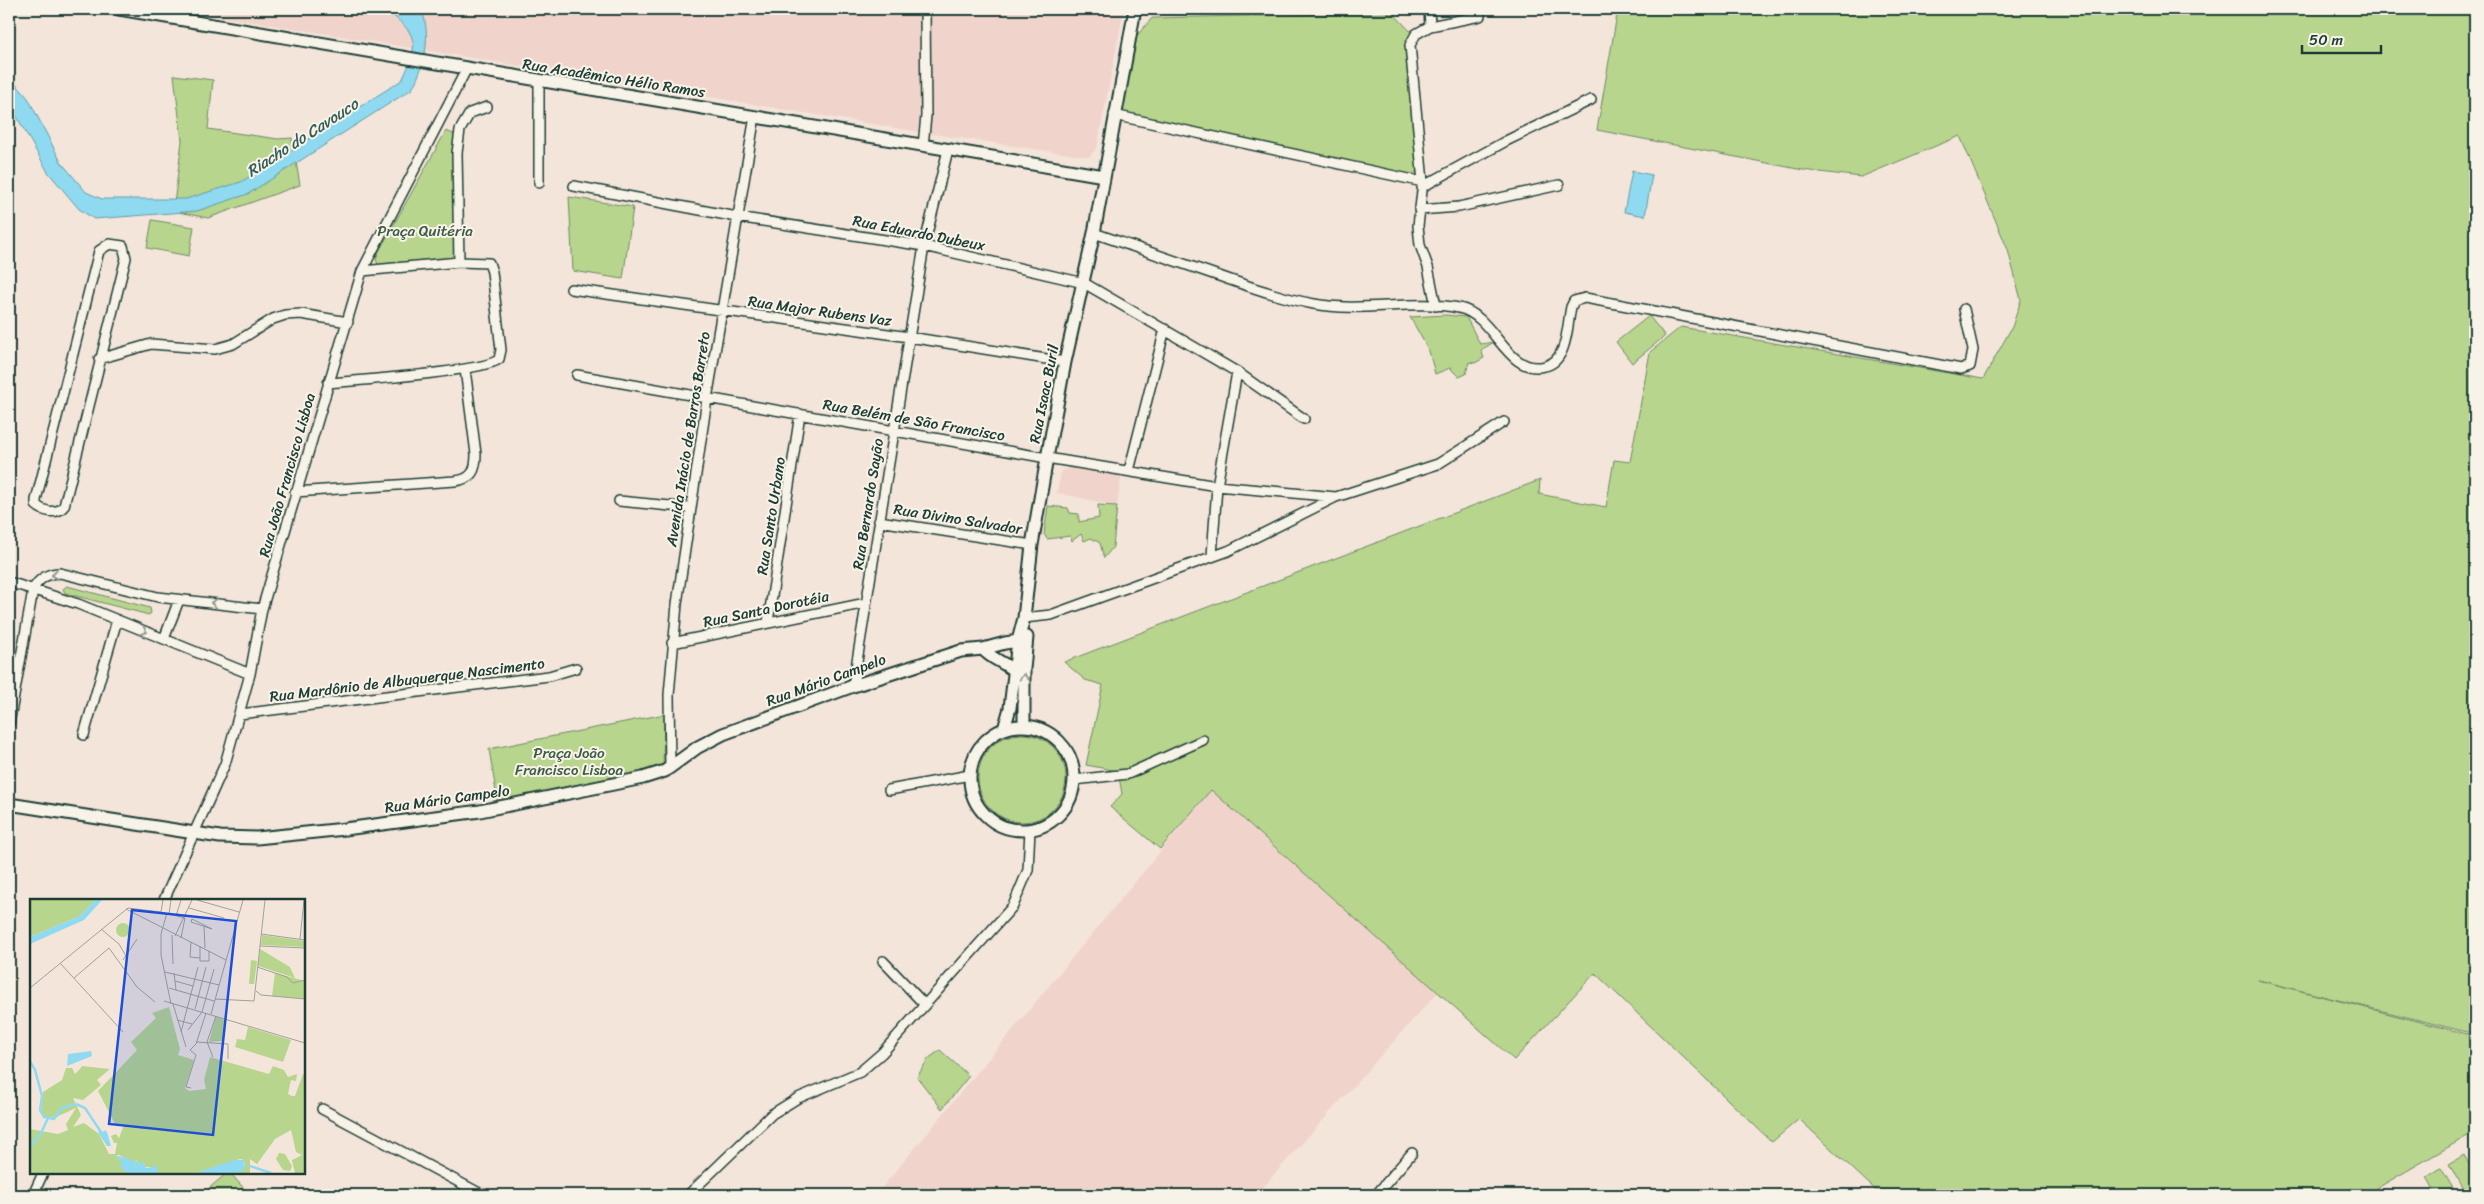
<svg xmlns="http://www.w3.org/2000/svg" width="2484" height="1204" viewBox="0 0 2484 1204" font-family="Sriracha,sans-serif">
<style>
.built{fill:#f0d4cb}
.green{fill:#b8d58e;stroke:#6c8961}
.water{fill:#8fdaf0;stroke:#629ba5}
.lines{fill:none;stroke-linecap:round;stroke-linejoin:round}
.street-casing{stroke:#1f3d34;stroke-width:12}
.secondary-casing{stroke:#1f3d34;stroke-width:15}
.street{stroke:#f7f3e8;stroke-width:9}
.secondary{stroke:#f7f3e8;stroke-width:11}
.oneway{stroke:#8b988e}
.labels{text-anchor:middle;stroke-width:4;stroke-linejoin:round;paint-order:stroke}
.street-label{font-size:15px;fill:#1f3d34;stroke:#f7f3e8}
.park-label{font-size:15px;fill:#3e5b46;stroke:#f7f3e8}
.water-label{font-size:16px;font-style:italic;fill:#355c5a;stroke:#f7f3e8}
.inset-river{fill:none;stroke:#8fdaf0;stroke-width:2.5}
.inset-road{fill:none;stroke:#9fa298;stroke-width:1}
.view{fill:#1d4ed8;fill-opacity:0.15;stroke:#1d4ed8;stroke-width:2.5}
.inset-edge{fill:none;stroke:#1f3d34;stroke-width:2.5}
</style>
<rect width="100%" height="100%" fill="#f4e5db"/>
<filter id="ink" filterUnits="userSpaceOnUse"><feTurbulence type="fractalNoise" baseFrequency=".02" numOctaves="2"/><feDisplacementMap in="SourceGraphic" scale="10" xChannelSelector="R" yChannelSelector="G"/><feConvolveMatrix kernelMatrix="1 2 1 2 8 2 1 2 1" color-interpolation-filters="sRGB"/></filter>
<g filter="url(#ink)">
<!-- built -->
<path class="built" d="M175,9H1124L1097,148L1089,157L925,133Z
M1073,467L1122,474L1117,506L1057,493L1061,471Z
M1211,790L1438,992L1256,1195H876Z"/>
<!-- green -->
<path class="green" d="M1618,9H2475V1034L2258,980L2475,1036L2471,1134L2365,1195H1881L1799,1119L1772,1142L1595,973L1514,1060L1211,790L1160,849L1110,807L1122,794L1118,771L1086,765L1103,685L1085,680L1064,662L1540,480L1539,494L1606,507L1614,460L1630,462L1650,352L1681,327L1983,379L2012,327L2021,300L2008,250L1960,136L1861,177L1803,170L1597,130Z
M1393,13L1414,35L1425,164L1411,176L1114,115L1129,45L1152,18Z
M174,75L213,80L208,129L278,139L292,138L300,185L208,218L173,211L182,141Z
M446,131L456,135L455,254L446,260L378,265L376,259L379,251Z
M569,197L633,207L623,279L573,271Z
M152,220L194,227L189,256L147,248Z
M1446,315L1466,317L1480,344L1494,342L1481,350L1484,358L1475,363L1469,362L1466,374L1459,377L1450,368L1435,374L1429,351L1410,317Z
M1649,316L1665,336L1632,363L1616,342Z
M1098,505L1117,506L1113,547L1104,558L1100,543L1091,538L1084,541L1081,534L1072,541L1070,536L1047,539L1044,534L1048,506L1068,508L1070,513L1079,514V522L1099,518Z
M67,586L150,608L151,613L149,615L65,593L63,589Z
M660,715H664L663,769L498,804L489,749Z
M978 778a44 44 0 1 1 88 0a44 44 0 1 1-88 0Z
M940,1050L969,1076L942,1109L917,1077L928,1059Z
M2464,1155L2475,1175V1195H2466L2449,1164Z
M2441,1168L2457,1195H2437L2427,1177Z
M227,1173H230L250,1195H201Z"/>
<!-- water -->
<path class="water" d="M384,9H421C432,33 425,66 412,89L248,194L197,211L94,219L79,209L48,172L9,103V81L15,83L28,98L61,162L86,192L102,199H186L241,182L402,80C421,42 417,33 384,9Z
M1632,171L1652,175L1645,216L1624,212Z"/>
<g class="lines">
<!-- street casing -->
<g class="street-casing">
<path id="street" d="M1429,9L1430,26L1416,34L1410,45L1423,182L1418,226L1420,245L1428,267L1436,306
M1430,26L1480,16
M1114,115L1423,182
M923,146L926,116L925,9
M539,183V81
M574,186L737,217L924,246L1084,283L1237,372L1304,419
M1422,187L1506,141L1591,100
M1419,210L1459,207L1559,185
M1094,233C1135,247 1176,261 1216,275C1248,286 1281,298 1314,304C1362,313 1412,299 1459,308C1495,315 1506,376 1545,366C1568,361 1567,325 1571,307L1574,301L1585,298L1961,369L1970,366L1973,350L1964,309
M109,244L123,246L126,258L64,506C57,515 44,512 36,505V500L99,251Z
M459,262L457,153L460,130L470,113L487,107
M571,289L909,337L1065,362
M99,359L151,344L215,349L233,344L273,319L285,315L301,314L348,322
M577,375L1047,458L1217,486L1336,497
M328,383C353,381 488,371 499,359L501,350L492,272L489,263L459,262L362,271
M1129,471L1165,329
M295,492L455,481C472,479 476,471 476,454L465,369
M619,501L691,508
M879,521L1032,545
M1212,556L1217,486L1237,372
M9,582L78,604L250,674
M1024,618L1051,615L1228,551L1336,497L1438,464L1504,422
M768,622L800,414
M164,639L179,600
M672,643L866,603
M853,686L924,246L948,150
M240,714L549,676L576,668
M9,724L33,590C38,579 48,573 60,573L158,597L262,609
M84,735L117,620
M670,768L669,695L677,604L707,399L755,116
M1074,780L1128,774L1203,740
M889,790L970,775
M164,900L225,764L250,674L262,609L362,271L467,68
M883,961L925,1005
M322,1109L483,1195
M33,1195L43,1173
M688,1195L772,1114L798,1098L860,1072L882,1053L1013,906L1028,870L1030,829
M1376,1195L1412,1153"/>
</g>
<!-- secondary casing -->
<g class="secondary-casing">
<path id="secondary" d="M119,9L1104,176
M983,649C991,659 1004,662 1014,671
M1024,726V669L1027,637
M970 778a52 52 0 1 1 104 0a52 52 0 1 1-104 0Z
M1004,729L1010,708L1018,641L1024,618L1032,545L1047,458L1065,362L1094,233L1135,9
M9,804L220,837L257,838L345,829L480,811L643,778L665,771L698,747L723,734L853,686L961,651L983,649L1005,643L1018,641L1026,643"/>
</g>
<!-- street -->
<use href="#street" class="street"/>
<!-- secondary -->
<use href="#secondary" class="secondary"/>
</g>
<!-- one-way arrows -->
<defs><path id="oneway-chevron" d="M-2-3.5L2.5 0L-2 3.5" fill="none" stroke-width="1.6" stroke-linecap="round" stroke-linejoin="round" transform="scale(1.25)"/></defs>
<g class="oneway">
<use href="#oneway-chevron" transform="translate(55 575) rotate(174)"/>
<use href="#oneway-chevron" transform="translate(214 603) rotate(-174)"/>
<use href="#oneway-chevron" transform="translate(144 631) rotate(22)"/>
<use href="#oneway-chevron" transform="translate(1024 677) rotate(-90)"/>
</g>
</g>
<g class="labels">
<!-- street labels -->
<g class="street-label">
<text transform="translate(614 78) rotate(9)" y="5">Rua Acadêmico Hélio Ramos</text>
<text transform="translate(919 233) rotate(11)" y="5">Rua Eduardo Dubeux</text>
<text transform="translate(820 311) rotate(8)" y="5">Rua Major Rubens Vaz</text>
<text transform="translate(1044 394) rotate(-79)" y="5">Rua Isaac Buril</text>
<text transform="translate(914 420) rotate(10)" y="5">Rua Belém de São Francisco</text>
<text transform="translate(688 439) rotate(-81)" y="5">Avenida Inácio de Barros Barreto</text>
<text transform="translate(287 475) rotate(-74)" y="5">Rua João Francisco Lisboa</text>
<text transform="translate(868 504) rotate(-81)" y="5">Rua Bernardo Sayão</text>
<text transform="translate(771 516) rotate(-81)" y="5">Rua Santo Urbano</text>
<text transform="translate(958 519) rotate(9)" y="5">Rua Divino Salvador</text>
<text transform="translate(766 609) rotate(-12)" y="5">Rua Santa Dorotéia</text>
<text transform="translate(407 680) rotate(-7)" y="5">Rua Mardônio de Albuquerque Nascimento</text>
<text transform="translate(826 680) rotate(-20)" y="5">Rua Mário Campelo</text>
<text transform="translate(447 799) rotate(-8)" y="5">Rua Mário Campelo</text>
</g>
<!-- park labels -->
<g class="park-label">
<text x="425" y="236">Praça Quitéria</text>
<text x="569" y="758">Praça João<tspan x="569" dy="17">Francisco Lisboa</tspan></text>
</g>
<!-- water labels -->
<g class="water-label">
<text transform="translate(302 137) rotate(-33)" y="6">Riacho do Cavouco</text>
</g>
</g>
<!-- overview -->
<g transform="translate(30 899)">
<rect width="275" height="275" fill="#f4e5db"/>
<path d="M0,1H65L50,17L0,38ZM86 31a7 7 0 1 1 14 0a7 7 0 1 1-14 0ZM232,36L275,42V48L231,46ZM230,50L260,68L265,79L228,67ZM221,61L227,62L224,85H219ZM245,74L275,82V100L242,97ZM139,108L150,150L148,156L164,161L155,189L159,192L176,190L174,181L180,158L239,175L243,167L254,171L258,178L267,175L266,182L261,181L260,185L258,195L262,197H265L273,175H275V274H265L262,261L272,256L266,253L261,231L245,240L227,265L220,260V274H206L215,267L214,261L210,260L166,274H128L125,268H115L113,263L109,266L107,261L104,264L89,256H86L91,262V268L98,274H0V230L28,235L38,231L36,225L46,209L24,219L16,218L11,213L13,193L32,181L36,169H42L45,175L49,171L47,168L49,171L52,167L80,170L67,181L71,186L53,201L43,199L51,216L43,228L54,224L69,235L79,255H85L87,244H84L81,237L86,235L89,239L94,226L85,225L68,192L107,151L101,143L126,119L122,114ZM186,117L194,121L192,142L179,143ZM218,128L261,141L253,163L205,148L207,140L215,141ZM249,254L255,255L262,267L260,272L253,271L246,260Z" fill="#b8d58e"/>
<path d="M65,1H72L54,21L0,45V38L50,17ZM61,152L62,157L37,167L38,155ZM67,225L72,236L74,231L77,233L81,247H77L69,235ZM85,256L102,261L104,264L108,261L109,266L113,262L116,269L127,267L128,274H98L91,269V262ZM204,261H214L215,270L206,274H166Z" fill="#8fdaf0"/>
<path class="inset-river" d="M0,162L5,171L12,197L10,211L14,218L24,220L32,209L45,205M46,205L55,209L75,239M0,247L11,234L18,219M220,267L241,274"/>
<path class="inset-road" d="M133,1L131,13L139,15L141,1M167,1L209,13M159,9L194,19M96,10L196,61M137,14L131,35V56L141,105M139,15L155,19M146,17L151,1M161,23L162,20L182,30M161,23L182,30M174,27L175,49M71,30L89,45L96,57M231,35L275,41M142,36L143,65M145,37L162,1M151,39L155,19M270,40L274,1M161,43L160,58L170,59M170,47V62H179V52M230,47L275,49M93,61L107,40M30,64L93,133M227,68L257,78L263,84L275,81M135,73L189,86M144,74L146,91M44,79L79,49L107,88L125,103M145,82L163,87M0,89L98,9L131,13M139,89L184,102M226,92L231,96L275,100M185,100L224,102L235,1M134,102L275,144M143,105L156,148M165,110L176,68M181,115L213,1M147,121L162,125M158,131L172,113L184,70M151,133L168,68M166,143L198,145V160M177,143L186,117M177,143L183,158M161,189L156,188L166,156L160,151L166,145L176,114"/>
<path class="view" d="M102,11L206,22L183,236L79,225Z"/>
<rect width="275" height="275" class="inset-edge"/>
</g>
<!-- margin -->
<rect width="2484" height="1204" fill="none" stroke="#f7f3e8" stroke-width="30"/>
<rect x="15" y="15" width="2454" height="1174" fill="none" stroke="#1f3d34" stroke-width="2" filter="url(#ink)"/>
<!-- scale -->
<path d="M2302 45v8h79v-8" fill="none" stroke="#1f3d34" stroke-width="2.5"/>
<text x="2309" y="45" font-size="15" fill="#1f3d34" stroke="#f7f3e8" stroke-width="4" paint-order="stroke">50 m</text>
</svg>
